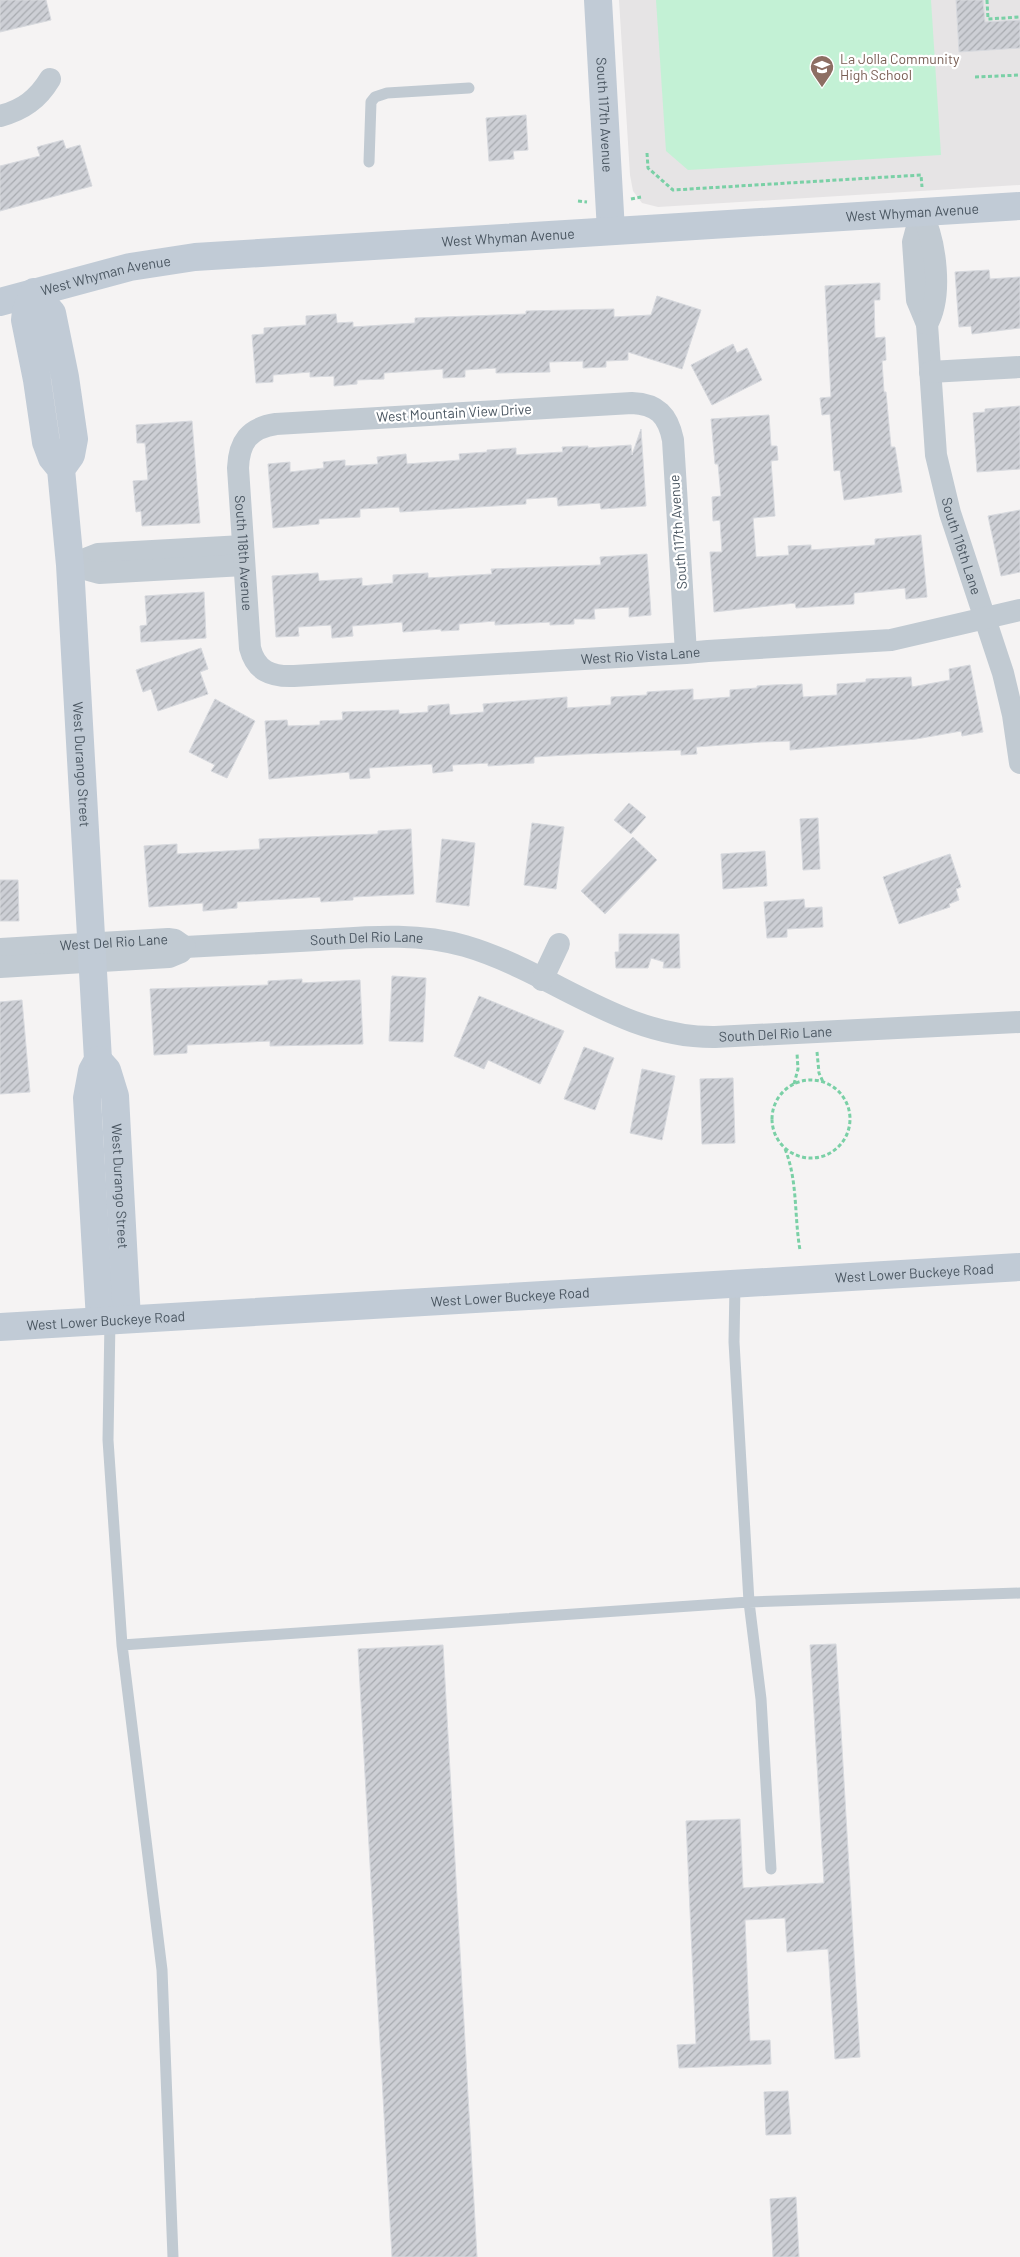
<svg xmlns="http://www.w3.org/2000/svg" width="1020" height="2257" viewBox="0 0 1020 2257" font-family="Barlow,sans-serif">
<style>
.education{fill:#e6e4e5}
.green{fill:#c3f1d5}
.building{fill:url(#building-hatch);stroke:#d7d9de}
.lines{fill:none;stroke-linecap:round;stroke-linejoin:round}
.path{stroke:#7ad0a6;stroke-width:3;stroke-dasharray:4 2.5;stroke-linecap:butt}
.lane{stroke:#c1cad2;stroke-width:11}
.street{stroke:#c1cad2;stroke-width:22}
.secondary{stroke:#c1cbd6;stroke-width:28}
.labels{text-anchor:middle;stroke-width:4.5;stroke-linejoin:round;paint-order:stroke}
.education-label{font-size:14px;fill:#785e54;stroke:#fff;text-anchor:start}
.street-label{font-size:14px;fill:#4a5661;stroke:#fff}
</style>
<defs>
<pattern id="building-hatch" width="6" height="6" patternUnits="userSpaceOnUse" patternTransform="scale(1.25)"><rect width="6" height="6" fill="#cdcfd5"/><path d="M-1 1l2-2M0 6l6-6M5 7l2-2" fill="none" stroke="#a8abb0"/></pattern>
</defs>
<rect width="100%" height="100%" fill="#f5f3f3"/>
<!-- education -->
<path class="education" d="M619,0H1020V185L658,207L642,203L633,191L630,175Z"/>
<!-- green -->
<path class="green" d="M656,0H931L941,155L688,170L666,151Z"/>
<!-- building -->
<path class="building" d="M0,0H46L51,20L0,32Z
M956,0H983L985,22L1020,20V48L959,52Z
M526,115L528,150L513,151L514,159L489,161L486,118Z
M63,140L66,149L80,145L92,186L0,211V166L40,156L37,147Z
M989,270L990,279L1020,277V328L972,334L971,326L959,327L955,272Z
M880,283V300H874L875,338L885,337L886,360L882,361L884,392H886L891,447H895L902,492L844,500L840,470L834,471L830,414L822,415L820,398L831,397L825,286Z
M657,296L701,310L682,369L628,352V360L606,361V367L583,368V361L549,362L550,372L496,373V368L465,370V377L443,378V369L384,373V379L357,380V384L334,386V376L310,377V372L273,375V382L256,383L252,335L264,334V328L306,325V316L336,314L337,323L353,322V327L415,323V318L526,314V311L614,309V317L651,315Z
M733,344L737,353L747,348L762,380L712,405L691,365Z
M1020,406V469L977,472L973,413L985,412V409Z
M769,415L771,446H777L778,460L771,461L775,516L753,518L756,557L789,555L788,546L811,545V550L875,545V539L921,535L927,597L906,599L905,588L854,593V604L796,608L795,603L714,612L710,552H722L720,520L713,521L712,497L721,496L718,464H715L711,419Z
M192,421L200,523L142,526L141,511L136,512L133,481L148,480L145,443H137L136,425Z
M641,429L646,506L601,509L600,503L558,506L557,497L526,499V504L400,512L399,507L360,509V517L319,519V524L273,528L268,464L290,462V472L324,468L323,462L345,460V466L378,464L377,457L406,454L407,464L460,460L459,454L487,452V450L516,448V455L563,452L562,447L588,446V448L631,445L632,455Z
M1020,510V572L1001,576L988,516Z
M647,554L651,615L629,617V607L594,609L595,619H574V624L550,625V622L495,625V621L459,624V630L441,631V629L403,632L402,622L352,626L353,636L332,638L331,625L298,627L299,636L276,637L272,576L318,573L319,581L362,578V586L393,583V575L428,573V578L492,574L491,569L601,565L600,557Z
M204,592L206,638L141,642L140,626L147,625L145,596Z
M201,648L208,669L200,672L208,694L158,711L151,689L143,692L136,670Z
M970,665L983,732L962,736L961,731L916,739L790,750V741L761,742L696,747L697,754L681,755V750L583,754L534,757V763L488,766V763L452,765L453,771L433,773L432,764L369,768L370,778L350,779L349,772L269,779L265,721L287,720L288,726L320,725V721L343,720L342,712L399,710V714L428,712V706L449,704L450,715L484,712L483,704L567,697V708L611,705V697L647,695V692L693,689V700L730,697V690L757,688V686L773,685L802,684L803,697L837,695V684L866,682V679L911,677L912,687L950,680L949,669Z
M215,699L255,721L227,778L211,771L215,765L189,752Z
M629,803L646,817L631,834L614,820Z
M818,818L820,869L803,870L800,819Z
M532,823L564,827L556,889L524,885Z
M411,829L414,894L353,897V900L321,902L320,897L237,902V908L203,911V903L149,907L144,846L177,844V854L260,849L259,839L378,834V831Z
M633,837L657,860L605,914L581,891Z
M442,839L475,843L469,906L436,902Z
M765,851L767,886L723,889L721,854Z
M950,854L961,887L956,889L959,900L949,904L950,907L899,924L883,877Z
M0,880H18L19,921H0Z
M804,899L805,908L822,907L823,927L787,929V937L767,938L764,902Z
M619,934H679L680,968H663L664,962L651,958L648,968H616L615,952H619Z
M392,976L426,978L423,1042L389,1041Z
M302,979V983L360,980L363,1044L270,1046V1041L187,1045V1053L154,1055L150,989L268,985V981Z
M479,996L564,1031L540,1084L488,1060L484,1069L454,1056Z
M22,1000L30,1092L0,1094V1002Z
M584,1047L614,1058L595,1110L564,1099Z
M642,1069L675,1076L662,1140L630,1133Z
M733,1078L735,1143L702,1144L700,1079Z
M836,1644L860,2057L835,2059L828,1949L787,1952L785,1918L745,1920L750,2041L770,2040L771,2064L679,2068L677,2045L696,2044L686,1821L740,1819L743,1888L824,1883L810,1645Z
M443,1645L477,2257H392L358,1649Z
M788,2091L791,2134L766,2135L764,2092Z
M796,2197L799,2257H773L770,2199Z"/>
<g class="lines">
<!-- path -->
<path class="path" d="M987,0L988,19L1020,17
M975,77L1020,75
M647,153L648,168L673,190L921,175L922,187
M631,199L641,197
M578,201L587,202
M817,1052L819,1073L823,1082
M772 1119a39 39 0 1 1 78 0a39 39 0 1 1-78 0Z
M794,1084L798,1069L797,1053
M785,1149C798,1181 794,1216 800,1250"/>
<!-- lane -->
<path class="lane" d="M369,162L371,102L375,97L387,93L469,88
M735,1284L734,1342L749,1602L1020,1593
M110,1320L108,1440L122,1645L749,1602L761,1699L771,1869
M122,1645L162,1970L173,2257"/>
<!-- street -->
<g class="street">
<path d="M0,116C23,110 38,99 50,79"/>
<path id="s1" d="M921,212L913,242L917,300L927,324L936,455L950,513L1003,673L1013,715L1020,763"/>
<path d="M921,212C936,240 943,296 927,324"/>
<path d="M930,372L1020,367"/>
<path d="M70,565L98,554L243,546"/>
<path d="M70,565L99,573L244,565"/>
<path id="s2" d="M686,653L673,440C668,415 657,404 632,403L276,424C249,428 239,442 238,468L250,648C256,671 271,677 294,676L686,653L708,651L891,640L1020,610"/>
<path id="s3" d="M185,947C230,945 274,942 318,940C367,937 416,932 465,946C551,971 621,1038 715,1037L1020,1022"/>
<path id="s4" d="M0,949L168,939L175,940L185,947"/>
<path d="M0,967L169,957L181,952L185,947"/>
<path d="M542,980L559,944"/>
</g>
<!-- secondary -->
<g class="secondary">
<path id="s5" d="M598,0L611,231"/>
<path id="s6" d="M0,302L130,267L195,257L1020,206"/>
<path id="s7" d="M61,469L71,455L74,439L65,377L52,313L34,292L26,311L25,320L37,380L46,442L52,458L61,469L70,565L98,1060L92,1071L87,1098L100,1320"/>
<path id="s8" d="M98,1060L107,1070L115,1096L127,1319"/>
<path id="s9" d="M0,1327L1020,1267"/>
</g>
</g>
<!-- icons -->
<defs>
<g id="school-pin" transform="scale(1.25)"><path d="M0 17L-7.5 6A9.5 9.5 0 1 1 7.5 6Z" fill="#8d6e63" stroke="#fff"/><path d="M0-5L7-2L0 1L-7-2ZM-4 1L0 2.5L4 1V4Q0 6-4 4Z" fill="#fff"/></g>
</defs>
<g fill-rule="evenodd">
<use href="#school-pin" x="822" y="67"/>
</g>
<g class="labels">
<!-- education labels -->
<g class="education-label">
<text x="840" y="64">La Jolla Community<tspan x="840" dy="16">High School</tspan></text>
</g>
<!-- street labels -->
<g class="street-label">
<text dy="5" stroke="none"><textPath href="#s5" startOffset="115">South 117th Avenue</textPath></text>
<text dy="5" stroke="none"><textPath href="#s6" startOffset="919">West Whyman Avenue</textPath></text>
<text dy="5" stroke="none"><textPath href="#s6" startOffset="514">West Whyman Avenue</textPath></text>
<text dy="5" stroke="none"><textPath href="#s6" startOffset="109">West Whyman Avenue</textPath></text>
<text transform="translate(454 413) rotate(-3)" y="5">West Mountain View Drive</text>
<text transform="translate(678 532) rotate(-94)" y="5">South 117th Avenue</text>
<text dy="5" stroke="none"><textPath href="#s1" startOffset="341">South 116th Lane</textPath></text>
<text dy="5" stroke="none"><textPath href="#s2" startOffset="781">South 118th Avenue</textPath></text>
<text dy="5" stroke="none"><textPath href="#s2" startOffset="1281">West Rio Vista Lane</textPath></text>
<text dy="5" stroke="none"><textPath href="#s7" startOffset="670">West Durango Street</textPath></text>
<text dy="5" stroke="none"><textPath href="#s3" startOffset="182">South Del Rio Lane</textPath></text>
<text dy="5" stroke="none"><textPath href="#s4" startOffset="114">West Del Rio Lane</textPath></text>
<text dy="5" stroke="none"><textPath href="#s3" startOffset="610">South Del Rio Lane</textPath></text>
<text dy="5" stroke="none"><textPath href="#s8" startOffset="131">West Durango Street</textPath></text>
<text dy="5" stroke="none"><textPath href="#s9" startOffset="916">West Lower Buckeye Road</textPath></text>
<text dy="5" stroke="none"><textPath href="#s9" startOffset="511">West Lower Buckeye Road</textPath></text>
<text dy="5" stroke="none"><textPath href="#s9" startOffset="106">West Lower Buckeye Road</textPath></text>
</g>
</g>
</svg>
